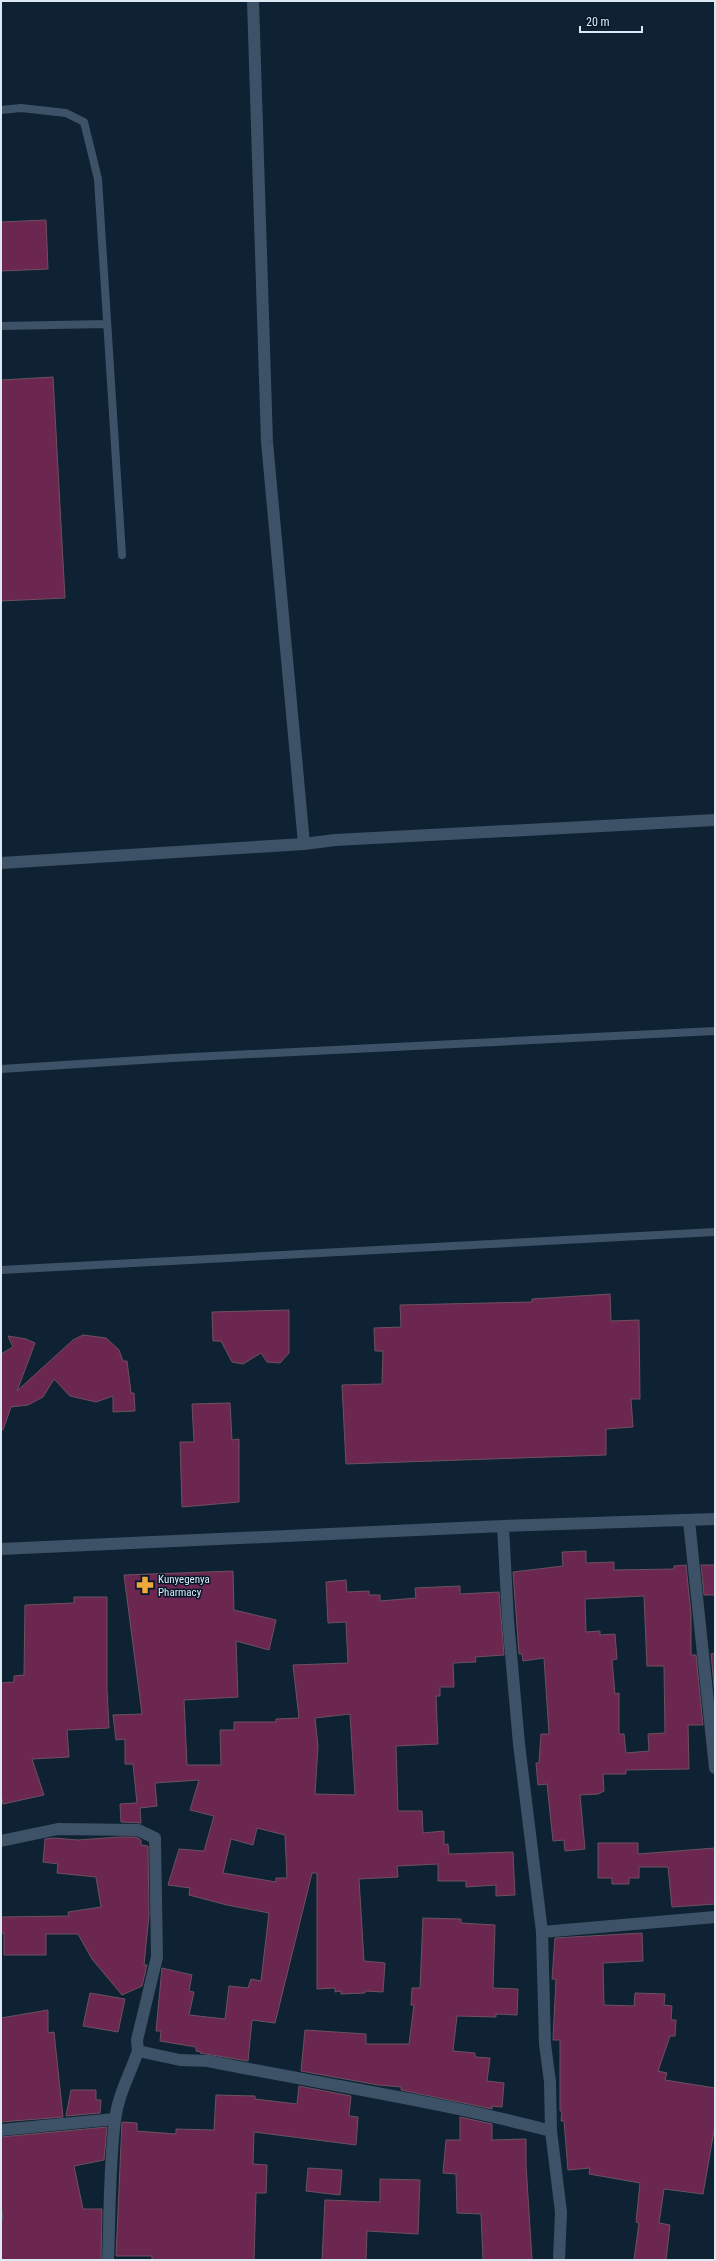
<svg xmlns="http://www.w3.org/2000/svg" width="716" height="2261" viewBox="0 0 716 2261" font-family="'Roboto Condensed',sans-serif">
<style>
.building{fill:#6b2750;stroke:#6c515f;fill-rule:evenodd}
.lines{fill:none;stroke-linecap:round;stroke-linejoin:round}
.lane{stroke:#3d5266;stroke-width:8}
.street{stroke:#3d5266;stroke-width:12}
.labels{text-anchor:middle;stroke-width:3;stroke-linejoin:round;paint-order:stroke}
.poi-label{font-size:11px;fill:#dce8f4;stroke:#051829;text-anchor:start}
</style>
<rect width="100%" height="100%" fill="#0e2233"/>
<!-- building -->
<path class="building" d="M46,220L48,269L1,271V222Z
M53,377L65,598L1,601V380Z
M610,1294L611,1321L639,1320L640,1399H631L633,1427L606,1429V1455L346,1464L342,1385L382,1384L383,1351H375L374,1328L401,1327L400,1305L532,1302V1299Z
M289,1310V1353L280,1363L267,1362L261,1353L243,1364L232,1362L221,1341H213L212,1312Z
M83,1335L106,1338L119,1350L123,1361H127L131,1393H134L135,1411L113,1412V1396L96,1402L70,1396L54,1379L43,1397L28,1405L11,1407L3,1430L1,1429V1354L13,1347L8,1336L26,1339L35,1343L17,1391L73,1340Z
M230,1403L232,1440L239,1439V1502L182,1507L180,1442H194L192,1404Z
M586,1551V1563L614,1562V1570L674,1569V1566L686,1565L691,1614V1655H696L703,1725H688L689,1769L626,1770V1774H603L604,1791L598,1794L580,1795L585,1849L565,1851L564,1840L553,1841L547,1784L538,1785L536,1763H539L541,1734H549L544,1658L523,1661L522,1654H519L513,1572L563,1566L562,1552ZM644,1596L647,1666H664L665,1733L648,1734L649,1751L626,1753L624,1734H619V1693L615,1694L612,1660L617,1659L615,1634L600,1635V1631L586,1632L585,1599Z
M701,1565H715V1595H704Z
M233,1571L234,1610L276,1620L269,1650L236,1641L238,1697L184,1700L187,1765H221L220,1730H234V1722H276V1719L299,1718L293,1665L348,1663L346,1622L328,1623L326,1582L346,1580L347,1592L369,1591V1595H380V1601L416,1598L415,1588L460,1586V1594L499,1592L504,1655L475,1657L476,1662L453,1663L454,1687H440V1696H436L438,1744L396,1746L398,1811H422L423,1833L444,1831V1845L448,1844L449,1854L513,1852L515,1895L496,1896V1885L466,1887V1881H438V1864L397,1866L398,1877L359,1879L364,1961L385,1963L383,1992L365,1991V1993L341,1994V1991L335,1992V1988L317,1989V1873H312L275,2023L252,2020L248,2061L200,2053L201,2052L196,2051V2047L160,2041L161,2031H156L162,1968L192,1975L189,1991L194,1992L189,2015L225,2019L229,1986L248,1988L251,1979L261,1981L269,1913L227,1905L189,1895L190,1888L168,1885L179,1849L204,1851L214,1816L190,1810L199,1780L155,1783L157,1806L140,1808L141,1823L121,1822L120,1804L137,1803L133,1764H125V1739L116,1740L113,1715L142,1714L124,1575ZM350,1714L355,1795L315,1794L318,1746L315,1718ZM257,1828L285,1835L287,1878H276V1882L223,1873L231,1839L253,1845Z
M74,1597H107V1690L109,1728L67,1730L69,1757L32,1759L44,1795L3,1804L1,1794V1683L14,1682V1676L24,1675L25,1605L74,1603Z
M715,1653V1696L711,1654Z
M119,1837H136L141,1840V1845L148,1846L149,1915L144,1965H147L142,1986L122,1995L92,1959L78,1934H46V1955H4V1933H1V1917L69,1916L68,1912L101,1907L96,1877L57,1873L58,1864L43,1862L45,1839L54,1838L78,1840Z
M598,1843H638V1854L715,1848V1904L672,1907L668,1867H639V1878H629V1884H612V1878H598Z
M423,1918L461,1919V1923L495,1925L493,1988L518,1989L517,2015L496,2014V2017L457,2016L453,2051L475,2053V2057L490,2058L487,2081L504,2083L502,2107L492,2106V2109L401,2090V2087L378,2085L301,2071L305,2030L366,2034V2044H409L414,2005H411L412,1988H420Z
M642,1933L643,1961L603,1963L604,2005L634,2006L635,1993L665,1994L664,2005L672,2006L671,2020H676L675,2036H670L658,2071L667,2073L665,2080L715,2088V2125L703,2194L664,2189L659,2223L670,2225L666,2260H634L639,2223L636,2222L640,2183L589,2174L590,2168L568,2170L564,2121H561L562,2111H560V2040H553L556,1979H552L555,1938Z
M90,1993L125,1999L118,2032L83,2026Z
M48,2010V2033L54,2032L63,2117L1,2122V2018Z
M299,2086L351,2096L349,2116L358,2117L356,2145L254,2132L253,2164L267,2165L266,2193H256L254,2260H152V2256H116L122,2122L137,2123V2131L176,2134V2129L214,2130L216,2095L255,2096V2099L297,2104Z
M71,2090H96V2100H101L100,2113L66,2116Z
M460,2117L492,2124V2140L526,2139V2165L532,2260H483L481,2214L457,2213L456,2174L443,2173L446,2140H460Z
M107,2127L104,2160L74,2166L83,2209H102L101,2260H1V2220H3L1,2202V2137Z
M308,2168L342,2170L340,2195L306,2191Z
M380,2179L420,2180L418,2234L367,2231L366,2260H322L325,2200L380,2202Z"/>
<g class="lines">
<!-- lane -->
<path class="lane" d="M1,110L21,108L66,113L84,122L98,179L122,555
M1,326L106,324
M1,1069L173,1058L715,1031
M1,1270L715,1232"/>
<!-- street -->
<path class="street" d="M253,1L267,442L304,844
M1,863L304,844L335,840L715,820
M689,1521L715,1768
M503,1526L508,1620L519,1744L542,1932L545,2044L550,2082L551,2131L561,2212L559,2260
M1,1549L503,1526L715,1519
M1,1841L58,1829L138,1830L155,1838L157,1957L137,2040L138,2051
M542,1932L715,1917
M1,2130L115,2119
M108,2260C110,2214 109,2166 115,2120C118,2095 130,2074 138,2051L180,2060L208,2061C322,2084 438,2101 551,2131"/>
</g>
<!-- icons -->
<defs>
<g id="pharmacy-bare" transform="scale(1.38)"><path d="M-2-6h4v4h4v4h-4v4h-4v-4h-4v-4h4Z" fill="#eea83c" stroke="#051829" stroke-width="2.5" paint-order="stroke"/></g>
</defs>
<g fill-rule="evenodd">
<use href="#pharmacy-bare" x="145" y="1585"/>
</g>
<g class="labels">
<!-- poi labels -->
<g class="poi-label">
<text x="158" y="1583">Kunyegenya<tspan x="158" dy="13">Pharmacy</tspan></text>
</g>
</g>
<!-- border -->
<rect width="716" height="2261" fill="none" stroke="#dce8f4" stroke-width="4"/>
<!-- scale -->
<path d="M580 26v6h62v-6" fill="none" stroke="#dce8f4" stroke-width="2"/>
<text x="586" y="26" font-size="12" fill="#dce8f4" stroke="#051829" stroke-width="3" paint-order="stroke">20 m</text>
</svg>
